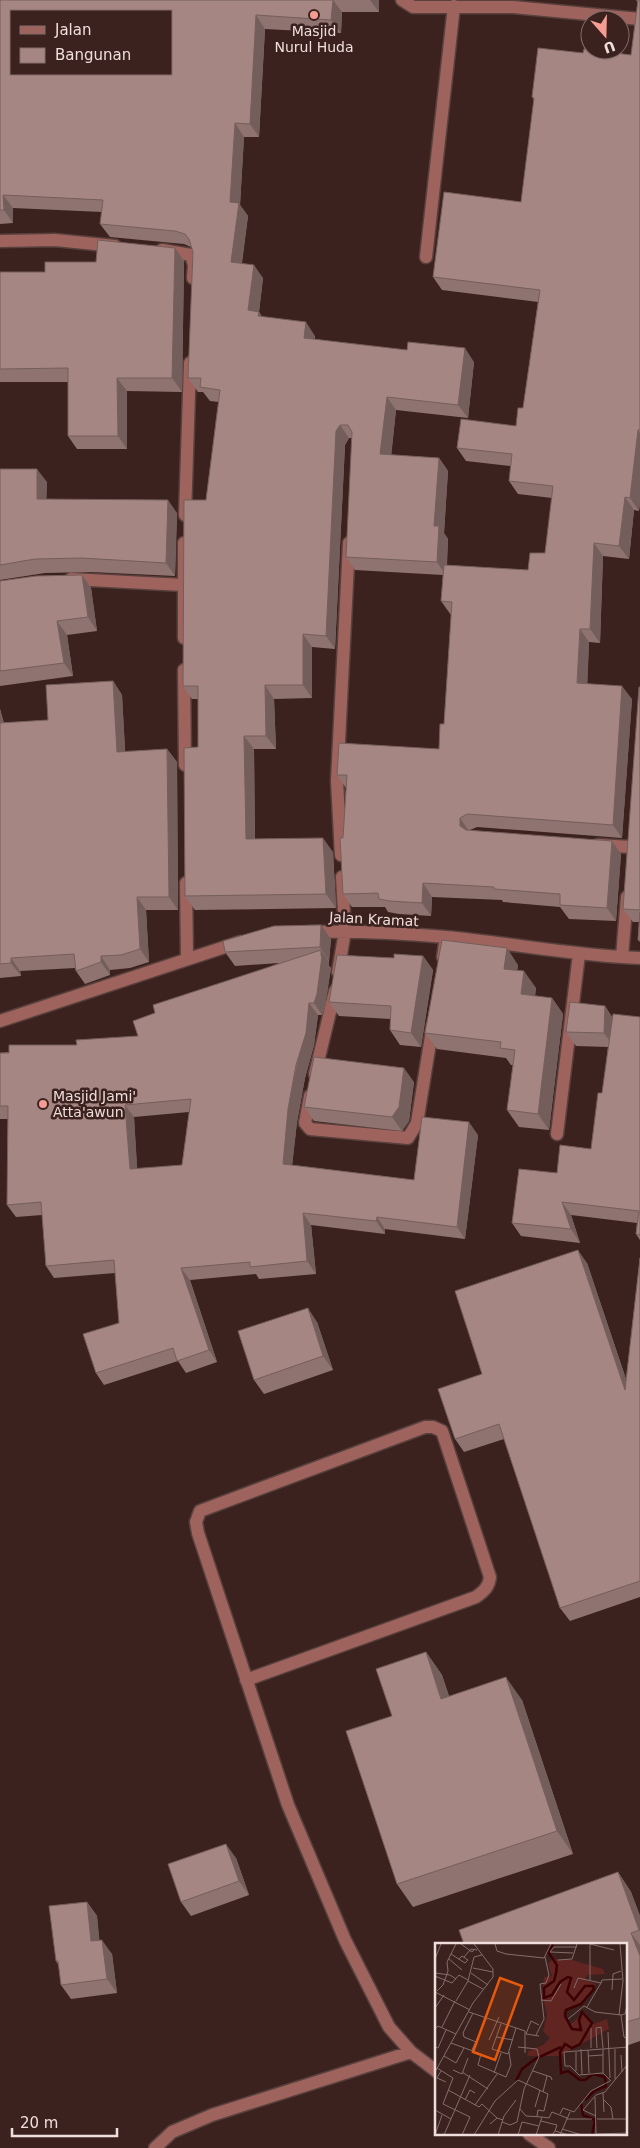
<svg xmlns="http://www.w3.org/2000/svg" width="640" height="2148" viewBox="0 0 640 2148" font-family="'DejaVu Sans',sans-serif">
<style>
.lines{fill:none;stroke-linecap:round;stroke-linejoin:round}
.minor-casing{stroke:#58403d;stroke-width:15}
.minor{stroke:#9f635d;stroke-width:12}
.wall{fill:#8f7370;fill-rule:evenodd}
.shaded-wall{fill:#745e5b}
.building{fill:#a68682;stroke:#745e5b;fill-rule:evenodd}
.poi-dot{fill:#f59c93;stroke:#3b221f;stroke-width:2}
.labels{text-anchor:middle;stroke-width:5;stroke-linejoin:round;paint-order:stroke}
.poi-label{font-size:14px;fill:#f0dedc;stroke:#3b221f}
.street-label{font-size:14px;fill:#f0dedc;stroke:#3b221f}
.inset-river{fill:none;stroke:#3c0002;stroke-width:2.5}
.inset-road{fill:none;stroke:#836d6b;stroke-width:1}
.view{fill:#e8590c;fill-opacity:0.15;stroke:#e8590c;stroke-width:2.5}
.inset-edge{fill:none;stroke:#f0dedc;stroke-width:2.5}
</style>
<rect width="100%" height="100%" fill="#3b221f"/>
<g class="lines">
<!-- minor casing -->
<g class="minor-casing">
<path id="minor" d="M402,0L413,7H513L640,19
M0,241L55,240L115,246
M162,250L191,255L194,265L193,278
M426,257L454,6
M185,515L190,363
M71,579L183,585
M184,638V543
M184,670L185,765
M598,845L631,847
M341,855L337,781L349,543
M186,883L187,958
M309,932C355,931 401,933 446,937C511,943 575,956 640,958
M443,957L446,937
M622,957L627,897
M338,972L345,931L342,877
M0,1021L240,942
M315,1074L335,991
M310,1096L305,1123L310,1129L408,1138L417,1123L433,1024
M557,1134L579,954
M246,1680L476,1597C484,1591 489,1587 490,1577L442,1431L433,1427H425L200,1511L196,1522L198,1533L288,1805L345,1940L389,2027L411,2052L436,2071
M529,2134L549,2148
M155,2148L172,2132L212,2115L411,2052"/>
</g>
<!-- minor -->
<use href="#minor" class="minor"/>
</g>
<!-- wall -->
<path class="wall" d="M0,0H379V12H342L341,33L265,29L259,137H244L240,205L248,216L242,263L263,278L259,312L262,317L315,336V339L474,362L468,418L396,410L391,455L439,458L448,471L444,533L448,539L447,565L528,570L545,553L552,498L518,494L509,481L511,466L466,461L457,448L516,426L523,408L538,302L442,290L433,277L521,202L534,100L532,97L583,53L631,55L638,3L636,0H640V502L639,511L634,510L629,559L603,556L600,643L589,642L587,684L632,699L622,838L477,827L470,830L621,854L616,921L569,919L560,907L503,902L502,900L432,897L431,916L399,914L388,912L385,907H352L343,894V838L346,788L337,775L439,749L444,724L451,615L441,601L443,575L355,570L346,557L352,438H349L345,445L335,649L312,647V698L274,699L276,749H254L255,839L333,852L336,908L195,910L185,896L198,747V699H192L183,686L219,402L210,401L203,392H198L188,378L193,252L191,247L184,244L110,237L100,224L102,212L13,208V223L0,224Z
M175,248L184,261L182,392L127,391V449H77L68,436V382H0V272H45Z
M0,469L47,482L46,499L177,513L175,576L91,572L45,573L0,580Z
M82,575L91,588L97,631L67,635L73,676L0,686V581Z
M113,681L122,695L125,752L167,749L177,762L178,910H146L149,962L130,968L110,970V975L85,984L76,971L75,968L20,971L21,976L0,978V709L4,723L48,720Z
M640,687V942L638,940L639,922H633L623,909Z
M331,939L329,961V966L331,968L325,1006L322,1015H318L314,1045L305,1078L297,1122L292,1165L414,1180L478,1135L465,1239L385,1229V1234L311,1225L316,1274L259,1279L256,1274L190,1280L217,1362L186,1373L178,1361L104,1385L96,1373L119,1323L115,1273L54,1278L46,1266L42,1215L16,1217L7,1205L8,1119H0V1053L77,1045L138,1036L155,1013L279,963L235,966L225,952ZM189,1112L182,1165L137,1169L134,1117Z
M423,956L433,970L421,1047L400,1045L390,1030V1019L339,1016L329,1002L394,958Z
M518,965L517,971L536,988L535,996L552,998L563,1014L549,1130L519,1127L507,1110L513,1065H511L506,1058L437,1049L425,1033Z
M605,1006L612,1017H640V1240L636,1234L637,1223L571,1215L580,1243L521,1236L512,1223L557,1173L591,1149L602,1093L608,1047L576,1046L566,1032Z
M414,1082L409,1121L402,1131L314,1121L304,1107Z
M640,1258V1597L570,1621L560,1608L504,1439L464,1452L455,1439L482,1374L587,1263L626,1379Z
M317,1322L333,1370L264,1394L254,1380Z
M426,1652L442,1675L449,1696L522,1700L573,1854L413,1907L397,1884L392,1716Z
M236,1858L249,1895L191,1916L181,1902Z
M618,1872L631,1892L640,1916V2041L626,2046V1944Z
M87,1902L97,1916L99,1940L112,1954L117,1993L71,1999L61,1985L59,1966L56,1961Z"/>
<!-- shaded-wall -->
<path class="shaded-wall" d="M333,0L342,12L341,33L331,20Z
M370,0H379V12Z
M256,15L265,29L259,137L250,124Z
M235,123L244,137L240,205L248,216L240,275L231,262L230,202Z
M3,195L13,208V223L4,210Z
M175,248L184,261L182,392L172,378Z
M254,265L263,278L259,312L268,325L248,310Z
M306,322L315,336L313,351L304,338Z
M465,348L474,362L468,418L458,405Z
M117,378L127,391V449L118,436Z
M387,397L396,410L390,468L380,454Z
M340,425L349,438L345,445L335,649L326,636L336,431Z
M638,430L640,433V502L639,511L630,498Z
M439,458L448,471L444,533L448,539L446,576L437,562L434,526Z
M37,469L47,482L46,513L37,499Z
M625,497L634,510L629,559L619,546Z
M168,500L177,513L175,576L166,563Z
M594,543L603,556L600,643L590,629Z
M82,575L91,588L97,631L88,617Z
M57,621L67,635L73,676L64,663Z
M580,629L589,642L587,696L577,683Z
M303,634L312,647V698L303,685Z
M113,681L122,695L126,765L117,752Z
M265,685L274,699L276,749L266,736Z
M622,686L632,699L622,838L613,825Z
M0,709L7,737L0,726Z
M244,736L254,749L255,853L246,839Z
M167,749L177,762L178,910L169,897Z
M460,818L469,831V839L460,826Z
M323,838L333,852L336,908L326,894Z
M612,841L621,854L616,921L607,908Z
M423,883L432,897L431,916L422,903Z
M137,897L146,910L149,962L140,949Z
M321,925L331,939L329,961L320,947Z
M507,948L518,965L515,986L504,969Z
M321,950L329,962V966L331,968L325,1006L322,1015L314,1003Z
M101,956L110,970V975L101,962Z
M423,956L433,970L421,1047L411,1033Z
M11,958L20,971L21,976L11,963Z
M524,971L536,988L533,1011L521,994Z
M552,998L563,1014L549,1130L538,1114Z
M309,1003L318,1015L314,1045L305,1078L297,1122L291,1176L283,1164L288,1109Z
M605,1006L614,1020V1047L604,1033Z
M404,1068L414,1082L409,1121L402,1131L392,1117Z
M125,1105L134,1117L138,1181L130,1169Z
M469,1122L478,1135L465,1239L457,1227Z
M562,1202L571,1215L580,1243L571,1229Z
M303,1213L311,1225L316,1274L307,1261Z
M377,1217L385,1229V1234L376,1221Z
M578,1250L587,1263L634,1403L625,1390Z
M181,1268L190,1280L217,1362L209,1350Z
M308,1308L317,1322L333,1370L323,1356Z
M426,1652L442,1675L457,1722L441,1699Z
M506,1677L522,1700L573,1854L557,1831Z
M226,1844L236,1858L249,1895L239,1881Z
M618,1872L631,1892L640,1916V1932Z
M87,1902L97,1916L101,1955L91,1941Z
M631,1933L640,1945V1956Z
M102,1940L112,1954L117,1993L107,1979Z"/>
<!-- building -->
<path class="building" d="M0,0H333L331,20L256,15L250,124L235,123L230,202L239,203L231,262L254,265L248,310L259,312L258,316L306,322L304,338L407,350L408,342L465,348L458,405L387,397L380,454L439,458L434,526H439L437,562L346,557L352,432L348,425H340L336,431L326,636L303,634V685H265L266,736H244L246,839L323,838L326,894L185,896L184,748L198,747V686H183L184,500H206L220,390L200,387L201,378H188L193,252L189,239L185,234L175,231L100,224L103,200L3,195L4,210H0ZM11,11H171V74H11Z
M638,0H640V430H638L630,498L625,497L619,546L594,543L590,629H580L577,683L622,686L613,825L467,814L460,818V826L466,830L612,841L607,908L560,905V894L494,889V887L423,883L422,903L390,901L379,899L378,893L343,894L340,838H343L347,775H337L339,743L439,749L440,724H444L452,602L441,601L444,565L528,570L530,553H545L553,486L509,481L512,454L457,448L461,419L516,426L518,408H523L540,290L433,277L444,192L521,202L534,98L532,97L538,48L583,53L584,49L631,55Z
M98,240L175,248L172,378H117L118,436H68V368L0,369V272H45V262H96Z
M0,469H37V499L168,500L166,563L82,558L35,559L0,565Z
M82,575L88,617L57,621L64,663L0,671V581L36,576Z
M113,681L117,752L167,749L169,897H137L140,949L121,955L101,956V962L76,971L74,954L11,958V963L0,964V723L48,720L46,685Z
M639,687H640V910L623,909Z
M640,912V940H638Z
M321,925L320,947L225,952L223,941L274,926Z
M442,940L507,948L504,969L524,971L521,994L552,998L538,1114L507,1110L515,1050L500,1048L501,1042L425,1033Z
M321,950V956H322L317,994L314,1003H309L306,1033L296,1065L288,1109L283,1164L414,1180L422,1117L469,1122L457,1227L377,1217L376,1221L303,1213L307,1261L250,1267V1262L181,1268L209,1350L177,1361L173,1348L96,1373L83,1334L119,1323L114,1260L46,1266L41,1202L7,1205L8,1106H0V1053H9V1045H77L76,1040L138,1036L133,1021L155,1013L153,1005ZM191,1099L182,1165L130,1169L125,1105Z
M394,954L423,956L411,1033L390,1030L391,1006L329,1002L337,955L394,958Z
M570,1002L605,1006L604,1033L566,1032Z
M613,1014L640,1017V1235L636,1234L639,1211L562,1202L571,1229L512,1223L519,1169L557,1173L560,1145L591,1149L598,1093H602Z
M314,1057L404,1068L399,1107L392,1117L304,1107Z
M578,1250L625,1390L640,1258V1581L560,1608L499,1424L455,1439L438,1389L482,1374L455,1291Z
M308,1308L323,1356L254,1380L238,1331Z
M426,1652L441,1699L506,1677L557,1831L397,1884L346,1731L392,1716L376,1669Z
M226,1844L239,1881L181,1902L168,1864Z
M618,1872L639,1930L631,1933L640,1956V2018L626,2022V1944H464L459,1930Z
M87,1902L91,1941L102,1940L107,1979L61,1985L58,1961H56L49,1906Z"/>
<!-- markers -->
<g class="poi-dot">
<circle cx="314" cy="15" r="5"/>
<circle cx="43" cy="1104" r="5"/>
</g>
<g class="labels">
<!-- poi labels -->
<g class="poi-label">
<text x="314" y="36">Masjid<tspan x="314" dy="16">Nurul Huda</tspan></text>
<text x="53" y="1101" text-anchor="start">Masjid Jami'<tspan x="53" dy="16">Atta'awun</tspan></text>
</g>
<!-- street labels -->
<g class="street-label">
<text transform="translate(374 919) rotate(3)" y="5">Jalan Kramat</text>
</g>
</g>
<!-- overview -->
<g transform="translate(435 1943)">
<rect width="192" height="192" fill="#3b221f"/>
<path d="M118,16L137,17L168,26L170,31L152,32L150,37L161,41L147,61L128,69L135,82L149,69L159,81L172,76L174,86L124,113H92L93,108L108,102L115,95L108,88L112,72L107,51L109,34L117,33L113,21Z" fill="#602421"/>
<path class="inset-river" d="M118,1L113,9L122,22L121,30L119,38L109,45V55L117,52L125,39L133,34L136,35L132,49L139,57L150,43H158L159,46L146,61L131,67L130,73L137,86L146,87L144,77L147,69L157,80L145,101L137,105L130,101L125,109L126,130L133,128L145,137H150L158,131L170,134L171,143L159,148L150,157M81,138L87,126L100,116L126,104M146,161L148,172L160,177L157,192"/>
<path class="inset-road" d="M26,1L37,9L40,6M60,1L62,8L71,11L109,15L116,1M155,1L179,7M138,10L115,9L119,4H142M16,11L30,20M29,14L36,6L42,7M0,16L6,1M14,16L27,27M24,16L27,13L33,17L30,20M123,17L137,16L142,1M38,25L58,29M0,30L15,32L21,36M36,30L53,42M0,33L17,40L24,32L33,37M155,37V1M33,38L48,46M166,40L167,37L187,36M139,45L143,35L166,40L152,64M177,47L178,31L186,28M2,48L8,42L13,28L12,19L21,1M0,49L35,67M106,57L116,58L126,41M21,58L33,38L39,14L47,12M0,65L9,52M34,69L90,88V110M38,70L28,90L29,94L41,99M184,72L188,38L185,1M186,72L190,71L193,59M133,76L149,63L160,69L186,72L189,94L193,96M66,81L57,106L73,111L81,85M7,84L20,58M0,86L3,83L21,91M173,89L175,135M101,92L109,76L105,41L111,40L114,32L110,14M104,93L91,91L96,78L104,82M61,94L78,97M54,97L64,74M16,100L46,111L43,122L71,134L76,122L74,109M0,104L3,105L11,87M156,105V85M162,105L161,85L166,84L168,105M146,106L147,131M168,106V130M180,106V136M37,107L51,76M153,107L154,130M186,112L187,129M9,113L21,120L29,105M153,113L168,112M2,125L18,135L8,161L35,174L27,192M18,127L27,131L33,115M6,128L2,135L11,139M98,128L116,134L117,137M141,128V109M0,129L38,60L58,34V26L39,1M27,129L53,146M59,130L66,110M176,138L168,130L144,132L135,123H130L129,109L193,104M13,147L44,164L47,161L62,175M108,149L112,133M168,150L169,169M160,154L161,192M30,157L35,147L40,150M169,157L176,164L178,176M40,162L62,131M100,164L105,147M85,166L91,173L107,174L101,192M0,167L16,176M125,171L128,165L139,169L156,148L175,138M161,173L148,167L161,152L170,149L193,121M107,174L114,175L117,169L132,175M131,176H157M162,176H193M106,178L122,182L120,188M67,179L75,182L82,179M82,179L89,146L104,114L102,106L83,104M55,181L62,175L68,177M127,186L147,192M161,191L193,190M0,192L7,172M9,192L35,132M39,192L60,158L83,137L113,151L109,168L103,167L102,173M63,192L69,173L81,157M83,192L87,179L104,183M117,192L120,188L134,192M125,192L135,169"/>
<path class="view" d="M65,35L87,43L60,117L38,109Z"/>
<rect width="192" height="192" class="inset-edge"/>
</g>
<!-- legend -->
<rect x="10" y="10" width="162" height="65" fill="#3b221f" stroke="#836d6b"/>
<rect x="20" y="26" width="25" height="8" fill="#9f635d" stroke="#836d6b"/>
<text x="55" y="35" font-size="15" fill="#f0dedc">Jalan</text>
<rect x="20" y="48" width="25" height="15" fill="#a68682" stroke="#836d6b"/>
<text x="55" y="60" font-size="15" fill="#f0dedc">Bangunan</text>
<!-- north arrow -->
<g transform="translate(605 35) rotate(160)"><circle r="24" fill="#3b221f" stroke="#836d6b"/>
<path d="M0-4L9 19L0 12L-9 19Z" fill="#f59c93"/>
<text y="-8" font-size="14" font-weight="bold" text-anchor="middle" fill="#f0dedc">U</text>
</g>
<!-- scale -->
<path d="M12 2128v8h105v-8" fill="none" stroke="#f0dedc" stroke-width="2.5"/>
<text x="20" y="2128" font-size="15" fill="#f0dedc" stroke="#3b221f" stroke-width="4" paint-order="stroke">20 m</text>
</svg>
